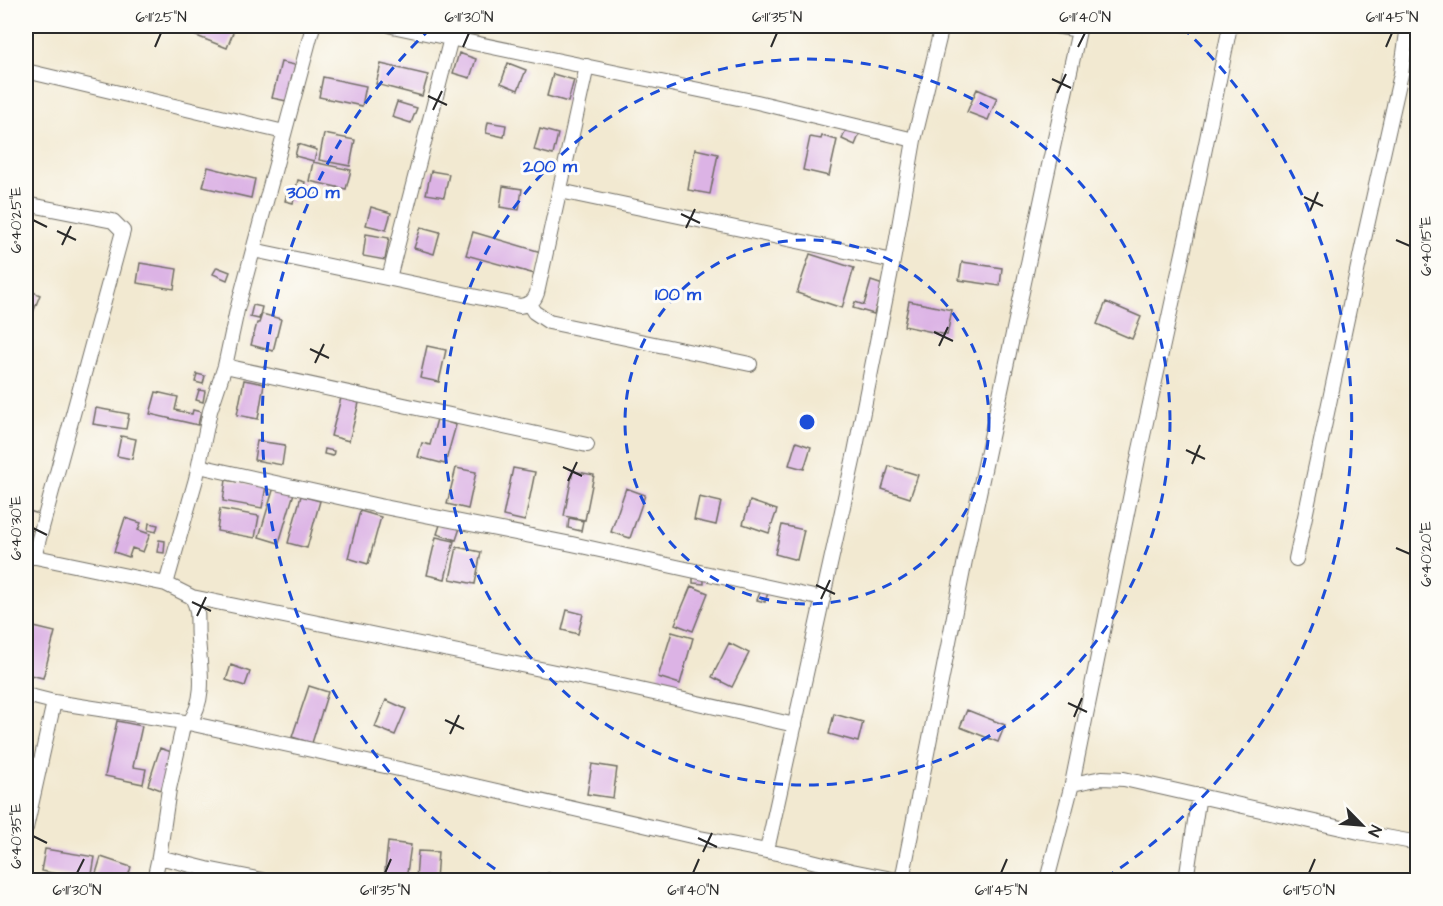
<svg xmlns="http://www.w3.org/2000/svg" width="1443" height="906" viewBox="0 0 1443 906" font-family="'Architects Daughter',sans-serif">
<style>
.building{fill:#dcb3e5}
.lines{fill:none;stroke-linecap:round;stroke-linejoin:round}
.minor-casing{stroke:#716e65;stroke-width:16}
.minor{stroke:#fff;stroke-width:14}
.ticks{fill:none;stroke:#2b2b2b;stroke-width:2}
.ring{fill:none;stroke:#1d4ed8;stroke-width:3;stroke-dasharray:10 8}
.centre{fill:#1d4ed8;stroke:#fdfcf7;stroke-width:3}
.ring-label{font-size:18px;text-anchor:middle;font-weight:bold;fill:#1d4ed8;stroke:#fdfcf7;stroke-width:6;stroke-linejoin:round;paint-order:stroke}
.neatline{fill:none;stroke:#2b2b2b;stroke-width:2}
.ticks-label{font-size:15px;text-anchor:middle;fill:#2b2b2b}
</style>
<rect width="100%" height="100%" fill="#fdfcf7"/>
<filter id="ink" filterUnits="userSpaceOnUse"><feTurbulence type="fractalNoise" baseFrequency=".0167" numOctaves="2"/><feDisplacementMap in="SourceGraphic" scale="12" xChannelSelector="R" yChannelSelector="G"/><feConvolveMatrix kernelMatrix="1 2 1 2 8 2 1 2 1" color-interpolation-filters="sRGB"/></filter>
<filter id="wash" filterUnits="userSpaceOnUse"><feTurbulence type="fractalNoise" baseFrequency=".008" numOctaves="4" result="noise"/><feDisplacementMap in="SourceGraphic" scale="24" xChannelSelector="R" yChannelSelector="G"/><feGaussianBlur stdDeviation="1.35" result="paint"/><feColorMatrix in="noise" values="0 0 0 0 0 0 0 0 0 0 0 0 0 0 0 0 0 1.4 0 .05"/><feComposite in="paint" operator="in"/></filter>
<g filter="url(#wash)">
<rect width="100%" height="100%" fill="#f2e9d1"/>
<g id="blocks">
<!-- building -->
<path class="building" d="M197,26H222L234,30L227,48L194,35Z
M459,53L476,59L470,78L453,73Z
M281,62L295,65L287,101L272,98Z
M508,63L526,70L518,90L501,83Z
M381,64L428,75L422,96L376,84Z
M553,74L574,80L568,102L547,96Z
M323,77L366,86L362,106L319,97Z
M977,89L997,98L988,120L967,112Z
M397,102L417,108L411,123L392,117Z
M488,122L506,125L504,137L486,133Z
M847,127L860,133L855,145L842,139Z
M540,129L558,134L553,155L534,150Z
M324,134L355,140L350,166L319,160Z
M822,136L837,140L829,176L803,170L810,137L821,139Z
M298,144L317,150L314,161L295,156Z
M695,149L718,154L710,194L688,190Z
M313,162L351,170L346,189L309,181Z
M208,167L255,179L251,198L203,187Z
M431,171L449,174L444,197L426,194Z
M298,180L305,182L303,190L296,188Z
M503,186L522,189L519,210L500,207Z
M288,189L296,192L293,203L285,201Z
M371,207L391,213L386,230L366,225Z
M421,227L440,232L434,254L414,248Z
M473,232L541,252L535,274L466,255Z
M366,234L389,238L385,260L363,256Z
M810,254L854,268L842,308L797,293Z
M962,262L1002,268L1000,286L959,280Z
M140,263L177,269L174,289L137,283Z
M217,267L230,272L227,280L213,274Z
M871,281L883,285L874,314L853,308L855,302L864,305Z
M26,289L40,295L32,315L26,313Z
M909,301L952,310L947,335L904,326Z
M1106,302L1141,317L1132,339L1097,324Z
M253,305L262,307L259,319L250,317Z
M262,314L281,319L273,351L251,345L257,323H259Z
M427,346L446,350L439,382L420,378Z
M197,374L205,376L203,384L195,382Z
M244,380L264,384L258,419L237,415Z
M199,390L205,391L203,402L196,400Z
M156,392L178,397L175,410L192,414L193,410L201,412L198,425L150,414Z
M341,398L359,403L349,441L331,436Z
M96,408L129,414L126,429L93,424Z
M437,419L456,425L445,464L418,457L422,443L430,445Z
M121,436L136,439L132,459L117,456Z
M257,441L285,445L282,465L254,460Z
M796,442L811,447L804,469L789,465Z
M325,449L334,451L333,456L324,454Z
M889,466L918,475L910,498L882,489Z
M456,468L476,472L468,509L447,504Z
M513,468L535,472L525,521L503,516Z
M573,471L594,475L585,520L564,516Z
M226,480L266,487L262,508L223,501Z
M274,487L294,493L279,543L259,537Z
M626,488L645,495L630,538L611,532Z
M301,496L320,501L307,548L288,543Z
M699,497L721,502L716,525L694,520Z
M750,501L777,510L769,533L743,524Z
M220,509L259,516L255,538L217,531Z
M26,510L39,514L34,531L26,528Z
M360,511L381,517L368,564L348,558Z
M125,518L141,523L138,530L150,534L143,552L132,548L129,557L114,552Z
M569,518L583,521L581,531L568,528Z
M441,522L460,528L456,540L437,534Z
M149,523L158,525L156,532L148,530Z
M782,525L804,530L797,560L775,554Z
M436,537L454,541L445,579L427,575Z
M159,540L165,541L164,553L157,552Z
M457,547L481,552L475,584L450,579Z
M693,576H704V584L693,583Z
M691,586L708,593L693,631L675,624Z
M761,590L768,593L765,602L757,600Z
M567,610L583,614L578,634L562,630Z
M26,626L33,630L26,644Z
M34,627L55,632L43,678L26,674V662Z
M672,632L693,638L680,684L658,677Z
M729,643L749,653L732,687L712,677Z
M231,665L250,672L245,686L226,680Z
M309,686L328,692L312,743L292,737Z
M386,700L406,709L395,735L375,727Z
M967,710L1005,725L998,742L960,727Z
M834,714L863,722L858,742L829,734Z
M117,721L142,726L133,767L146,769L143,784L105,776Z
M160,748L174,753L161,790L148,785Z
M592,764L617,768L613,798L587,794Z
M388,842L411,845L406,880H384Z
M45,849L95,857L91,880L41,871Z
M418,851L438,852L436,880H416Z
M101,857L131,867L127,880H94Z
M548,873L572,880H546Z"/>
</g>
</g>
<g filter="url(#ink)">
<use href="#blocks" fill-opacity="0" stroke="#716e65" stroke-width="1.5"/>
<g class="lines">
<!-- minor casing -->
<g class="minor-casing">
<path id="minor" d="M392,26L757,102L914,140
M1055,26L1079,30
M26,71L284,132
M560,191L893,261
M26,204L113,221L123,231L34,557
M253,250L520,306C530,304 534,302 537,293L587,66
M389,278L451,38
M529,304L534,312L549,322L750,364
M225,366L587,445
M199,466L379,506L572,544L823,599
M26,555L166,584L192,597L618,685L795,725
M1296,559L1362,248L1401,74L1408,26
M166,584L196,479L210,411L225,366L237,310L313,26
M26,695L54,702L184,722L440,778L700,838L792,856L852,871L897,880
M1072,784L1102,778L1124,779L1359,832L1418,843
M26,828L54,702
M767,850L855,452L893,261L914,140L942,26
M159,857L207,869L262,880
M154,880L159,857L169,789L184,722L189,723C207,699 200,667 198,639C197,630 198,620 197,611C196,606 194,601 192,597
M902,880L968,545L1046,179L1080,26
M1047,880L1072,784L1139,454L1192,212L1230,26
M1186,880L1199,795"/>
</g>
<!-- minor -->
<use href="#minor" class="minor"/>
</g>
</g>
<!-- ticks -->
<path class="ticks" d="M155,47L161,33M463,47L469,33M771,47L777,33M1078,47L1085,33M1386,47L1392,33M1052,79L1071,88M1057,93L1066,74M428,96L447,105M433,110L442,91M1304,197L1323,206M1310,211L1318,192M681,214L700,223M33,220L47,227M686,228L695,209M57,231L76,240M1396,240L1410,246M62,245L71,226M934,332L953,341M939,346L948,327M310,349L329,358M315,363L324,344M1186,450L1205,459M1192,464L1200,445M563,467L582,476M568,481L577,462M33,528L47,535M1396,548L1410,554M816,585L835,594M821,599L830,580M192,602L211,611M197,616L206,597M1068,703L1087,712M1074,717L1082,698M445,720L464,729M450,734L459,715M33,836L47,843M698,838L717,847M703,852L712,833M77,873L84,859M385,873L391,859M693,873L699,859M1001,873L1007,859M1309,873L1315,859"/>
<!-- distance rings -->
<g class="ring">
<circle cx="807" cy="422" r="182"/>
<circle cx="807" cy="422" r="363"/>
<path d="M510 879A545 545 0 0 1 432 27M1182 27A545 545 0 0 1 1104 879"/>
</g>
<circle cx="807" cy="422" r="9" class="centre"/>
<g class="ring-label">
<text x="550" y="172">200 m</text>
<text x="313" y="198">300 m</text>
<text x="678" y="300">100 m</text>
</g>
<!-- margin -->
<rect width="1443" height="906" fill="none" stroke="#fdfcf7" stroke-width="66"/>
<!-- north arrow -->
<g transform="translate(1362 825) rotate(115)" stroke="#fdfcf7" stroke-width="4.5" paint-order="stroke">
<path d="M0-4.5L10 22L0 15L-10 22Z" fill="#2b2b2b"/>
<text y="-9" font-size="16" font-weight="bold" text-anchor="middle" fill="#2b2b2b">N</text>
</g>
<rect x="33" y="33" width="1377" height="840" class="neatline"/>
<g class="ticks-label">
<text x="161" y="22">6°11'25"N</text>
<text x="469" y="22">6°11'30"N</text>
<text x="777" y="22">6°11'35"N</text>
<text x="1085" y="22">6°11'40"N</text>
<text x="1392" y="22">6°11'45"N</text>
<text transform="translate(16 220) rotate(-90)" y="5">6°40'25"E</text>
<text transform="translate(1426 246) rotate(-90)" y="5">6°40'15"E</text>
<text transform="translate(16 528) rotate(-90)" y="5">6°40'30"E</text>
<text transform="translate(1426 554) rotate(-90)" y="5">6°40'20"E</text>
<text transform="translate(16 836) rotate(-90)" y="5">6°40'35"E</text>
<text x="77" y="895">6°11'30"N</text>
<text x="385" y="895">6°11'35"N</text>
<text x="693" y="895">6°11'40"N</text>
<text x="1001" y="895">6°11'45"N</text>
<text x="1309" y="895">6°11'50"N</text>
</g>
</svg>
